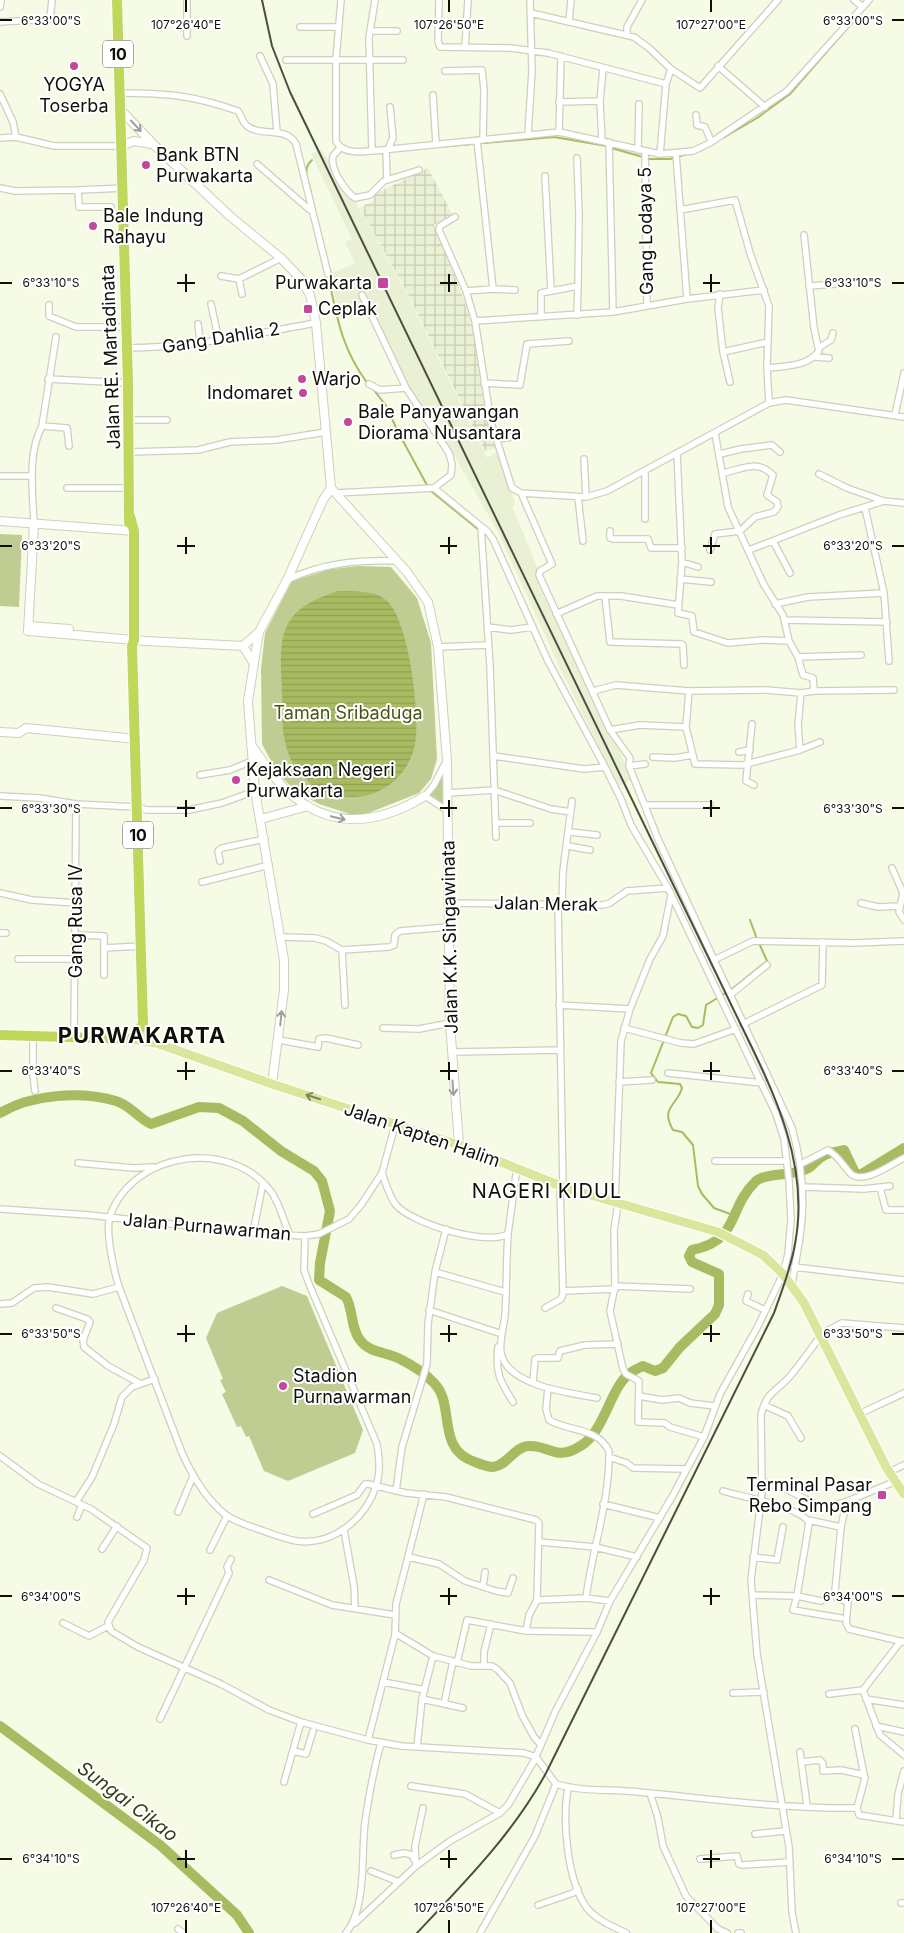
<svg xmlns="http://www.w3.org/2000/svg" width="904" height="1933" viewBox="0 0 904 1933" font-family="Inter,sans-serif">
<style>
.built{fill:#e9f0d3}
.industrial{fill:url(#industrial-grid)}
.green{fill:#bfcd92}
.water{fill:url(#water-rules)}
.lines{fill:none;stroke-linecap:round;stroke-linejoin:round}
.stream{stroke:#a8bb61;stroke-width:2}
.river{stroke:#a8bb61;stroke-width:10}
.street-casing{stroke:#cbd1bb;stroke-width:8}
.secondary-casing{stroke:#cbd1bb;stroke-width:10}
.primary-casing{stroke:#fff;stroke-width:11}
.highway-casing{stroke:#fff;stroke-width:12}
.street{stroke:#fff;stroke-width:5.5}
.secondary{stroke:#fff;stroke-width:8}
.primary{stroke:#d9e79d;stroke-width:9}
.highway{stroke:#bfd75b;stroke-width:10}
.rail{stroke:#4b4e42;stroke-width:2}
.oneway{stroke:#9fa09d}
.oneway2{stroke:#7e875a}
.ticks{fill:none;stroke:#0f1109;stroke-width:2}
.poi-dot{fill:#c2489b;stroke:#fff;stroke-width:2}
.labels{text-anchor:middle;stroke-width:4;stroke-linejoin:round;paint-order:stroke}
.shield{fill:#fff;stroke:#575853;stroke-width:1}
.shield-label{font-size:16px;font-weight:bold;fill:#0f1109}
.poi-label{font-size:18px;fill:#0f1109;stroke:#fff;text-anchor:start}
.street-label{font-size:18px;fill:#0f1109;stroke:#fff}
.park-label{font-size:18px;fill:#495513;stroke:#fff}
.water-label{font-size:19px;font-style:italic;fill:#363d18;stroke:#fff}
.quarter-label{font-size:20px;letter-spacing:1px;fill:#0f1109;stroke:#fff}
.district-label{font-size:22px;font-weight:bold;letter-spacing:1px;fill:#0f1109;stroke:#fff}
.ticks-label{font-size:12px;text-anchor:middle;fill:#0f1109;stroke:#fff;stroke-width:4;stroke-linejoin:round;paint-order:stroke}
</style>
<defs>
<pattern id="industrial-grid" width="8" height="8" patternUnits="userSpaceOnUse" patternTransform="scale(1.25)"><rect width="8" height="8" fill="#e9f0d3"/><path d="M0 4h8M4 0v8" fill="none" stroke="#c7cdb4"/></pattern>
<pattern id="water-rules" width="6" height="5" patternUnits="userSpaceOnUse" patternTransform="scale(1.25)"><rect width="6" height="5" fill="#a8bb61"/><path d="M0 2.5h6" fill="none" stroke="#8fa053"/></pattern>
</defs>
<rect width="100%" height="100%" fill="#f5fbe4"/>
<!-- built -->
<path class="built" d="M321,149L358,206L406,292L487,458L499,451L515,504L512,506L538,569L536,571L539,587L633,779L618,786L560,668L498,532L450,448L416,402L372,312L363,316L360,309L339,318L330,274L355,263L345,242L352,239L311,154Z"/>
<!-- industrial -->
<path class="industrial" d="M428,168L452,214L434,225L460,289L472,325L484,406L495,448L485,451L407,292L360,208L374,200L371,196Z"/>
<!-- green -->
<path class="green" d="M0,534L22,535L19,607L0,606Z
M358,566L391,567L417,598L431,643L437,759L431,779L419,793L366,814H350L319,804L295,791L277,772L262,744L261,669L265,633L292,581L331,569Z
M446,763L448,807L428,795L440,781Z
M282,1286L307,1296L363,1430L355,1453L288,1481L264,1471L249,1436L246,1437L241,1426L237,1427L222,1394L226,1392L220,1380L223,1379L206,1338L217,1313Z"/>
<!-- water -->
<path class="water" d="M338,591C353,591 374,590 386,600C409,618 422,721 414,749C403,787 365,806 328,793C304,784 290,766 285,741C281,726 283,707 282,692C279,635 278,610 338,591Z"/>
<g class="lines">
<!-- stream -->
<path class="stream" d="M723,138L757,118L790,94L849,26
M438,147L554,137L607,146
M611,148L643,157
M647,159H670L687,154
M311,192C308,181 302,168 312,160
M328,275C337,317 341,348 368,384
M373,389L387,407L397,430L428,487
M431,491L479,530
M750,920L757,939
M733,1215L714,1208L702,1194L698,1186L693,1145L682,1132L673,1130C660,1107 677,1106 682,1088L680,1084L658,1082L651,1073L673,1017L678,1014L686,1016L692,1027L698,1028L703,1025L706,1005L732,989L767,961L759,943"/>
<!-- river -->
<path class="river" d="M0,1113C32,1094 80,1091 116,1101C130,1105 138,1118 151,1124L199,1107L219,1108L243,1121L281,1151L314,1171L322,1181L330,1211L320,1263L319,1280L346,1297C353,1309 351,1329 360,1340C369,1353 387,1352 400,1359C412,1365 425,1373 434,1383C456,1405 435,1449 475,1462C480,1464 488,1467 493,1467C508,1465 514,1447 528,1446C549,1444 555,1463 582,1445C605,1430 610,1388 630,1373C634,1370 639,1368 643,1366L655,1371L663,1368L680,1347L715,1314L719,1305V1274L692,1262L689,1256L692,1250C741,1240 726,1210 756,1181C764,1174 786,1175 797,1172C816,1168 812,1161 825,1155C830,1152 838,1152 844,1150L855,1173L860,1175L904,1148
M0,1726L160,1845L237,1915L249,1933"/>
<!-- street casing -->
<g class="street-casing">
<path id="street" d="M187,0V36
M341,0L336,60V141C342,154 360,152 372,151L559,132L660,154L693,151L710,143L787,91L869,0
M439,0L438,41L440,47L511,48L548,53L666,84
M854,0L863,7
M0,7L1,0
M531,13L634,37L649,48L671,69L700,88L778,0
M0,22L50,19L52,0
M569,22L571,0
M300,27H338
M370,31H397
M627,34V27L642,0
M465,48L468,0
M260,56L273,84L277,133
M286,60H403
M718,66L765,107
M445,71L482,70L484,90L483,140
M118,93C166,93 192,95 238,111C241,115 242,121 246,125C260,138 286,125 296,144L328,274
M0,94L13,122L16,137
M433,95L436,144
M559,102L600,101
M696,115L697,125L705,127L711,141
M559,132L561,56
M528,135L532,71L530,0
M0,138L16,137L54,146H121
M602,140L600,101L603,69
M609,142L613,312
M341,147L333,156C330,169 345,191 355,198L370,195L384,181L419,170
M388,149L393,138L390,107
M386,150L387,180
M638,150L639,104
M372,151L369,38L375,0
M645,152L647,306
M660,154L666,84L671,69
M676,154L687,299
M257,164L310,210
M545,176L551,290
M0,188L15,191L78,190L79,207H111
M78,190L124,188
M680,210L735,200L750,253L769,306L767,368L769,403
M455,217L440,226L439,230L466,291L475,321L491,422L512,488L521,493L552,564L540,571L539,575L610,730L630,758L629,766L658,839L792,1128C802,1164 806,1198 800,1236C798,1252 794,1269 792,1285
M221,276L239,279L281,258
M239,279L242,294
M809,286L835,284
M493,289L515,290
M466,291L493,289L477,140
M720,294L718,308L723,352L768,342
M211,304L219,341
M49,305V316L76,327H126
M577,315L578,286
M541,317V293L578,286L579,215L577,158
M475,321L613,312L687,299L764,290
M198,324L200,343
M820,347L831,340L833,333
M126,348C190,348 253,334 316,323
M723,352L730,382
M815,357L829,358
M767,368C785,366 807,367 819,351L814,328L804,235
M48,379L128,383
M484,383L520,385L527,344L569,341
M369,384L380,390L406,388
M895,415L904,373
M129,420H167
M42,426L67,428L69,446
M497,439L518,436
M130,452L198,450L230,442L276,440L326,432
M677,453L682,562L678,613L692,616L694,632L728,643L763,640L789,641
M720,454L741,449L772,445L780,452
M584,459L586,497
M819,474L847,488L884,501
M0,476H32
M67,488H130
M336,493L434,488L451,475L452,464L449,453L406,388L362,295
M521,493L586,497L607,491L769,403L786,400L904,417
M578,497L583,541
M865,508L884,593L889,661
M645,519V472
M34,524C33,493 27,454 42,426L56,337
M481,527L490,666L496,837
M610,531V538L613,539H648L651,548H682
M773,541L790,573
M710,550L715,534L740,531L755,517L774,512L778,507L777,502L767,495L773,475C757,459 743,469 723,473
M749,550L839,515L884,501L904,503
M682,562L698,567
M680,579L711,582
M287,580C322,563 358,560 396,561
M605,596L610,642L681,644L683,645L684,665
M775,604L808,597L884,593
M556,614L597,596H621L678,605
M785,620L887,622
M487,627L511,630L533,627
M438,647L488,645
M798,657L861,655
M593,691L616,685L689,691L766,690L801,693L814,691L813,678L803,675L798,657L789,641L783,615L764,585L728,507L715,433
M814,691L894,690
M801,693L798,725L800,750L820,742
M752,724L746,781L754,785
M686,727L689,691
M610,730L640,725L686,727L695,764L742,765L800,750
M739,752L750,750
M494,756L584,769L605,767
M653,757L675,758L692,755
M447,760L434,785L425,796L448,811
M629,766L645,764
M200,775L230,770L252,761
M448,793L494,790L551,809L571,812
M0,796L39,798L76,804L137,807L147,810H189L222,803L255,791
M645,805H710
M495,823H530
M570,832L597,835
M568,846L590,850
M220,861L218,851L222,848L265,839
M892,868L903,893L899,912L904,920
M202,882L269,865
M0,893L32,900L76,903
M449,903L603,905L610,903L627,891L668,888
M861,903L878,907L900,906
M558,904L563,1187
M562,904L563,871L572,801
M0,933H6
M76,935L104,936V975
M282,937L315,938L326,941L342,950L389,947L394,945L395,935L400,931L449,927
M104,948L142,946
M342,950L345,1005
M18,959H76
M714,960L753,941L854,943L904,941
M730,995L767,965
M559,1005L630,1009
M743,1024L822,985L823,942
M383,1028L419,1029L450,1023
M624,1028L681,1043L694,1044L736,1029
M33,1036V1075L35,1091
M74,1037L76,804
M279,1040L318,1047L319,1039L326,1038L358,1045
M452,1052L560,1050
M668,1073L762,1083
M619,1082L652,1080
M715,1161H787
M78,1163L134,1168L153,1167
M801,1164L828,1150C838,1156 842,1164 850,1173C863,1186 891,1164 904,1158
M382,1173C386,1184 389,1196 396,1205C413,1224 486,1246 508,1234L517,1167
M804,1187L864,1189L890,1186
M880,1188L886,1210H904
M615,1203L621,1041L630,1009L650,959L663,936L671,895
M618,1204L614,1230L615,1286L610,1311L623,1369L626,1374L639,1381L638,1422L665,1423L670,1427L704,1437
M0,1209L89,1215L253,1233L305,1236L319,1234L349,1219L361,1205L382,1173L395,1125
M446,1229L435,1272L505,1292
M253,1233L263,1183
M508,1234C506,1261 507,1288 505,1315C504,1327 499,1340 501,1353C507,1386 570,1393 597,1398
M290,1235C284,1222 280,1205 272,1193C232,1137 133,1151 110,1216C105,1232 114,1271 119,1287L182,1453C192,1475 205,1499 226,1515C236,1522 249,1526 261,1530C272,1534 285,1539 297,1541C333,1546 366,1518 376,1486C381,1472 379,1457 377,1444L309,1284L304,1270L305,1236
M794,1267L904,1280
M615,1286L690,1289
M563,1291L615,1289
M748,1294L746,1301L765,1310
M0,1304L12,1303L34,1288L48,1287L93,1294L119,1287
M56,1308L87,1319L90,1322L83,1340L84,1347L108,1366L139,1383
M545,1308L561,1299L563,1294L560,1186
M429,1310L502,1334
M819,1335L842,1323L904,1328
M498,1347C495,1373 500,1381 513,1402
M533,1382L535,1359L537,1358H558L560,1351L585,1345L618,1344
M548,1388L546,1409L549,1420C570,1432 597,1427 609,1451C610,1501 592,1550 586,1598
M639,1396L662,1400L679,1398L690,1403L715,1406
M764,1405L788,1416L801,1438
M859,1414L904,1393
M0,1456L38,1484L91,1509L147,1548L144,1560L108,1622L111,1631L138,1647L221,1684L269,1710L301,1722L368,1740L401,1746L524,1753L536,1757L556,1784L535,1836L480,1933
M609,1457L627,1463L633,1468L687,1469
M889,1472L904,1465
M762,1481L786,1489L823,1508L848,1501
M894,1482L848,1501L846,1504L841,1527L835,1591L837,1598L848,1602L846,1623L849,1629L904,1642
M396,1491L402,1447L427,1364L428,1324L435,1272
M723,1491C742,1497 802,1507 809,1523L797,1596L753,1595
M76,1502L92,1477L114,1424L122,1397L132,1387L155,1379
M603,1504L660,1518
M178,1512L193,1476
M313,1514L357,1495L365,1484H368L406,1493L446,1497L536,1520L539,1523L537,1600L529,1615L526,1631
M77,1517L82,1505
M808,1520L841,1527
M344,1530L354,1586L355,1608
M540,1542L595,1547L637,1557
M102,1549L117,1526
M210,1550L227,1516
M409,1557L439,1564L465,1581L496,1591L508,1593L513,1578
M753,1557L777,1560L783,1527
M269,1580L332,1605L395,1615
M483,1587L485,1572
M537,1600L586,1598L610,1601
M821,1601L797,1596L793,1610L841,1618
M63,1623L89,1636L108,1626
M395,1633L433,1656L471,1666H492L498,1670L510,1683L522,1715L534,1737L541,1745
M901,1641L863,1690L880,1735L904,1755
M457,1663L467,1620L526,1631L597,1632
M484,1666V1652L491,1624
M383,1682L425,1690
M733,1693L764,1692
M829,1694L863,1690
M422,1699L463,1708
M866,1699L904,1705
M444,1704L453,1661
M160,1719L229,1573L227,1567L231,1559
M876,1726L904,1732
M855,1729L864,1775
M368,1740L395,1635L396,1604L424,1494
M417,1747L422,1699L433,1656
M293,1751L306,1754L313,1731
M800,1752L807,1806
M802,1762L820,1760L823,1764V1771L841,1770L864,1775L865,1778L857,1808
M284,1782L301,1722
M556,1784C583,1792 611,1789 639,1792C712,1799 784,1809 857,1808L859,1815L904,1822
M411,1786L465,1794L500,1813
M568,1788C562,1820 567,1881 587,1908C595,1919 614,1927 626,1933
M650,1793L658,1818L663,1846L686,1896L718,1929L727,1933
M896,1820L898,1794L904,1771
M755,1834L786,1831
M394,1855L404,1853L412,1855L415,1861
M700,1859L737,1856L739,1864L742,1865L790,1862
M416,1866L415,1846L423,1808
M371,1871L399,1882
M901,1903H904
M538,1905L573,1893L578,1889
M355,1923L416,1866L450,1841L500,1813L508,1805L534,1761L556,1710L597,1632L610,1601L672,1497L704,1437L720,1394L758,1326L783,1274L788,1254L791,1219L789,1181L784,1139L776,1114L668,888L631,825L621,799L605,767L548,661L493,539L488,532L434,488
M178,1929L183,1933
M346,1933C367,1908 361,1854 365,1822C369,1795 374,1768 381,1743
M738,1933H741
M796,1933L792,1912L789,1847L757,1654L751,1580L762,1492L761,1415C767,1390 777,1392 791,1375C801,1363 810,1350 820,1337"/>
</g>
<!-- secondary casing -->
<g class="secondary-casing">
<path id="secondary" d="M120,109L154,145L231,217L281,258L300,278L310,295L316,323L331,488L407,572L428,602L438,647L447,760L450,1023L459,1145
M121,146L134,141L152,144
M0,521L134,531
M34,524L28,631L146,641L243,646L259,632
M29,626L69,629
M243,646L254,664
M0,732L19,733L26,728L136,739
M251,745C262,759 271,775 284,788C327,830 376,826 425,796
M261,819L308,806
M272,1084L284,990V960L255,791L248,701L259,632L287,580L323,500L331,488"/>
</g>
<!-- primary casing -->
<g class="primary-casing">
<path id="primary" d="M143,1024L147,1035L156,1043
M131,1039L156,1043L272,1084L459,1145L563,1187L718,1232L763,1255L783,1274L804,1303L886,1467L904,1494"/>
</g>
<!-- highway casing -->
<g class="highway-casing">
<path id="highway" d="M117,0L128,383L129,523
M0,1035L131,1039L143,1024L132,646L134,640V531L130,516"/>
</g>
<!-- street -->
<use href="#street" class="street"/>
<!-- secondary -->
<use href="#secondary" class="secondary"/>
<!-- primary -->
<use href="#primary" class="primary"/>
<!-- highway -->
<use href="#highway" class="highway"/>
<!-- rail -->
<path class="rail" d="M262,0L272,46L290,92L727,996C764,1074 812,1154 795,1244C791,1268 782,1290 774,1313L546,1773C513,1834 464,1883 417,1933"/>
</g>
<!-- one-way arrows -->
<defs><path id="oneway-shaft" d="M-6 0H5M1.5-3L5.5 0L1.5 3" fill="none" stroke-width="1.6" stroke-linecap="round" stroke-linejoin="round" transform="scale(1.25)"/></defs>
<g class="oneway">
<use href="#oneway-shaft" transform="translate(136 126) rotate(47)"/>
<use href="#oneway-shaft" transform="translate(338 818) rotate(14)"/>
<use href="#oneway-shaft" transform="translate(281 1018) rotate(-84)"/>
<use href="#oneway-shaft" transform="translate(453 1088) rotate(86)"/>
</g>
<use class="oneway2" href="#oneway-shaft" transform="translate(313 1097) rotate(-162)"/>
<!-- ticks -->
<path class="ticks" d="M186,0V12M449,0V12M711,0V12M0,20H12M892,20H904M186,274V292M449,274V292M711,274V292M0,283H12M177,283H195M440,283H457M703,283H720M892,283H904M186,537V554M449,537V554M711,537V554M0,546H12M177,546H195M440,546H457M703,546H720M892,546H904M186,800V817M449,800V817M711,800V817M0,808H12M177,808H195M440,808H457M703,808H720M892,808H904M186,1062V1080M449,1062V1080M711,1062V1080M0,1071H12M177,1071H195M440,1071H457M703,1071H720M892,1071H904M186,1325V1342M449,1325V1342M711,1325V1342M0,1334H12M177,1334H195M440,1334H457M703,1334H720M892,1334H904M186,1588V1605M449,1588V1605M711,1588V1605M0,1596H12M177,1596H195M440,1596H457M703,1596H720M892,1596H904M186,1850V1868M449,1850V1868M711,1850V1868M0,1859H12M177,1859H195M440,1859H457M703,1859H720M892,1859H904M186,1920V1933M449,1920V1933M711,1920V1933"/>
<!-- markers -->
<g class="poi-dot">
<circle cx="74" cy="66" r="5"/>
<circle cx="146" cy="165" r="5"/>
<circle cx="93" cy="226" r="5"/>
<rect x="377" y="277" width="12" height="12" rx="2.5"/>
<rect x="303" y="304" width="10" height="10" rx="2.5"/>
<circle cx="302" cy="379" r="5"/>
<circle cx="303" cy="393" r="5"/>
<circle cx="348" cy="422" r="5"/>
<circle cx="236" cy="780" r="5"/>
<circle cx="283" cy="1386" r="5"/>
<rect x="877" y="1490" width="10" height="10" rx="2.5"/>
</g>
<g class="labels">
<!-- shield labels -->
<g class="shield">
<rect x="103" y="40.5" width="30" height="27" rx="4"/>
<rect x="123" y="821.5" width="30" height="27" rx="4"/>
</g>
<g class="shield-label">
<text x="118" y="60">10</text>
<text x="138" y="841">10</text>
</g>
<!-- poi labels -->
<g class="poi-label">
<text x="74" y="91" text-anchor="middle">YOGYA<tspan x="74" dy="21">Toserba</tspan></text>
<text x="156" y="161">Bank BTN<tspan x="156" dy="21">Purwakarta</tspan></text>
<text x="103" y="222">Bale Indung<tspan x="103" dy="21">Rahayu</tspan></text>
<text x="372" y="289" text-anchor="end">Purwakarta</text>
<text x="318" y="315">Ceplak</text>
<text x="312" y="385">Warjo</text>
<text x="293" y="399" text-anchor="end">Indomaret</text>
<text x="358" y="418">Bale Panyawangan<tspan x="358" dy="21">Diorama Nusantara</tspan></text>
<text x="246" y="776">Kejaksaan Negeri<tspan x="246" dy="21">Purwakarta</tspan></text>
<text x="293" y="1382">Stadion<tspan x="293" dy="21">Purnawarman</tspan></text>
<text x="872" y="1491" text-anchor="end">Terminal Pasar<tspan x="872" dy="21">Rebo Simpang</tspan></text>
</g>
<!-- street labels -->
<g class="street-label">
<text transform="translate(646 231) rotate(-91)" y="6">Gang Lodaya 5</text>
<text transform="translate(221 338) rotate(-9)" y="6">Gang Dahlia 2</text>
<text transform="translate(111 357) rotate(-92)" y="6">Jalan RE. Martadinata</text>
<text transform="translate(546 904) rotate(1)" y="6">Jalan Merak</text>
<text transform="translate(76 921) rotate(-90)" y="6">Gang Rusa IV</text>
<text transform="translate(450 937) rotate(-91)" y="6">Jalan K.K. Singawinata</text>
<text transform="translate(422 1135) rotate(19)" y="6">Jalan Kapten Halim</text>
<text transform="translate(207 1227) rotate(5)" y="6">Jalan Purnawarman</text>
</g>
<!-- park labels -->
<g class="park-label">
<text x="348" y="719">Taman Sribaduga</text>
</g>
<!-- water labels -->
<g class="water-label">
<text transform="translate(128 1801) rotate(37)" y="7">Sungai Cikao</text>
</g>
<!-- quarter labels -->
<g class="quarter-label">
<text x="547" y="1198">NAGERI KIDUL</text>
</g>
<!-- district labels -->
<g class="district-label">
<text x="142" y="1043">PURWAKARTA</text>
</g>
</g>
<g class="ticks-label">
<text x="51" y="25">6°33'00"S</text>
<text x="853" y="25">6°33'00"S</text>
<text x="186" y="29">107°26'40"E</text>
<text x="449" y="29">107°26'50"E</text>
<text x="711" y="29">107°27'00"E</text>
<text x="51" y="287">6°33'10"S</text>
<text x="853" y="287">6°33'10"S</text>
<text x="51" y="550">6°33'20"S</text>
<text x="853" y="550">6°33'20"S</text>
<text x="51" y="813">6°33'30"S</text>
<text x="853" y="813">6°33'30"S</text>
<text x="51" y="1075">6°33'40"S</text>
<text x="853" y="1075">6°33'40"S</text>
<text x="51" y="1338">6°33'50"S</text>
<text x="853" y="1338">6°33'50"S</text>
<text x="51" y="1601">6°34'00"S</text>
<text x="853" y="1601">6°34'00"S</text>
<text x="51" y="1863">6°34'10"S</text>
<text x="853" y="1863">6°34'10"S</text>
<text x="186" y="1912">107°26'40"E</text>
<text x="449" y="1912">107°26'50"E</text>
<text x="711" y="1912">107°27'00"E</text>
</g>
</svg>
